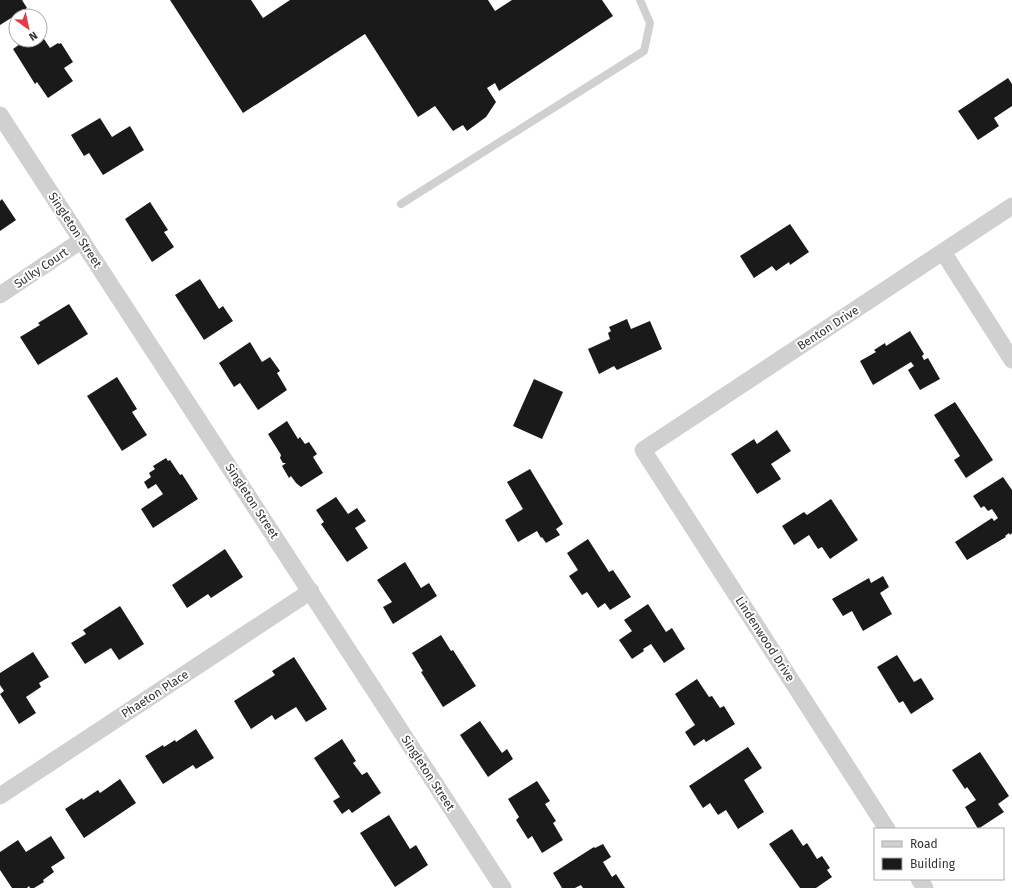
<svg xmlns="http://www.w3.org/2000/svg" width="1012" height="888" viewBox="0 0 1012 888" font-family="'Fira Sans',sans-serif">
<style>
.building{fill:#1a1a1a}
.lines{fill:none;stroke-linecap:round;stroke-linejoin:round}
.lane{stroke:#d0d0d0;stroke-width:8}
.street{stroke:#d0d0d0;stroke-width:17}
.labels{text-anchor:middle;stroke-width:4;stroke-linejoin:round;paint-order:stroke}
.street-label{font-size:12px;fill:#333;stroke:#fff}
</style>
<rect width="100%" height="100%" fill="#fff"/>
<!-- building -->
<path class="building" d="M0,0H22L27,8L0,25Z
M170,0H251L263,18L290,0H488L495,11L512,0H602L613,16L499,91L495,83L487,88L496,102L486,117L467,131L463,125L453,131L435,106L418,117L365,34L243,113Z
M40,33L50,48L58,43L59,44L61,43L73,62L64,68L73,81L48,98L37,82L35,84L13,49L26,40H40Z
M1008,78L1012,84V106L994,118L999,126L978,140L958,111Z
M100,118L112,137L130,126L144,150L103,175L89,153L84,156L71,135Z
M2,199L16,220L0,231V201Z
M150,202L168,230L164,232L174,247L152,262L125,219Z
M790,224L809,252L790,265L789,262L776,271L772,266L754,278L740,256Z
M200,279L219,309L223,306L233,321L204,340L175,295Z
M69,304L88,334L38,365L20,337L40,325L38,323Z
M627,319L631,329L650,321L662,349L617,370L614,366L599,374L588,349L610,339L608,333L611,331L609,327Z
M910,331L924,354L922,356L924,360L928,358L940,379L920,390L908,370L914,366L911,362L873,385L860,361L876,352L874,350L885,343L886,346Z
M250,342L262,362L270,357L280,371L277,373L287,390L258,410L240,383L234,387L219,363Z
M117,377L137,409L132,412L147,435L122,451L87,396Z
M534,379L563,392L542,439L513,426Z
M955,402L993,460L966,478L954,460L960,456L934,415Z
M287,421L298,439L300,437L305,444L309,442L317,454L313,457L323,473L301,487L296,483L291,476L289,478L282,466L286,463H283L280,458L281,455L268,434Z
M777,430L791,451L771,464L781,479L757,494L731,454L754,439L757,444Z
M166,458L168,461L170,460L180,475L182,474L198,499L153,528L141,509L163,494L156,484L148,489L144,482L151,477L149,473L155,469L153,466Z
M530,469L563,524L556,529L560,535L546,543L542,537L541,538L537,531L518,542L505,520L523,509L507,482Z
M1003,477L1012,490V533L1010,535L1009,533L1005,536L1006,537L967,560L955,542L992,518L994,521L998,518L992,509L988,511L984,506L981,508L973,496Z
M336,497L348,514L357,508L366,521L355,528L368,548L347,562L321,524L324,522L316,510Z
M831,499L858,540L830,559L822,547L818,549L809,535L794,545L782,526L804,512L807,515Z
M588,539L609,572L613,570L631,597L610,610L605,603L598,608L587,592L582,595L569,576L578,570L567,553Z
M225,549L243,577L211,598L208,594L187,608L172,585Z
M405,562L421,588L429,583L437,596L393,624L383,607L392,602L377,580Z
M883,576L889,587L880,593L892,614L863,631L852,611L843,616L832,599L869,578L871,583Z
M648,604L666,632L672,628L685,649L664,663L651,644L643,649L644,651L632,659L619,640L632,631L624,620Z
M120,606L144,644L119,660L111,648L85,664L71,643L86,634L83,630Z
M441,635L451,651L453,650L476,686L443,707L421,672L423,671L412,653Z
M33,652L49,677L39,683L41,687L26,697L36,713L19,724L0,694L4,691L0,685V673Z
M897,655L914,682L921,678L934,699L911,714L903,701L899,703L877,667Z
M294,657L327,709L306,722L296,707L275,720L272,715L251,729L234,701L275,675L272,671Z
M697,679L709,697L712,696L720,708L724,706L735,724L706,742L704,739L694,746L685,732L695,725L675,694Z
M480,721L502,753L507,749L513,759L488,777L460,735Z
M196,729L214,758L196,769L193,765L163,784L145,756L163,745L164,747L175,740L176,742Z
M342,739L356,761L353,763L362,775L367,772L381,793L352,813L349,809L342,814L333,801L340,797L314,758Z
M748,747L762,768L744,780L764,812L738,829L726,810L718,815L710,803L703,808L689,786Z
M980,752L1009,796L998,804L1004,812L978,829L965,807L976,800L967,787L965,789L952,770Z
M120,779L136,803L84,838L65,809L82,798L83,800L98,790L100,793Z
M537,781L550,801L545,804L556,821L553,823L563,840L542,853L532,836L528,839L516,820L519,817L508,799Z
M389,815L410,849L416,845L428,865L395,887L360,833Z
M792,829L803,846L807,843L817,859L822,856L830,868L827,870L832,877L816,888H800L769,844Z
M51,836L65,858L51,867L54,872L43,880L44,882L34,888H30L29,886L27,888H12L0,870V852L18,840L26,852Z
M603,844L611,857L603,862L612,877L616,874L625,888H583L581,885L575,888H562L553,873L594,847L595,848Z"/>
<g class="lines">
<!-- lane -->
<path class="lane" d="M401,204L644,51L650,23L640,0"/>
<!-- street -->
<path class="street" d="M0,115L503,888
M943,252L1012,360
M0,295L82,240
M0,796L311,591
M887,829L643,450L1012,206
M919,879L925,888"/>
</g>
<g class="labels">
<!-- street labels -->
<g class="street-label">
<text transform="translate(75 230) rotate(57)" y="4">Singleton Street</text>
<text transform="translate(41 268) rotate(-34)" y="4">Sulky Court</text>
<text transform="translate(828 328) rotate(-33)" y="4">Benton Drive</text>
<text transform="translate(252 501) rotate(57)" y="4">Singleton Street</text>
<text transform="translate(765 639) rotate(57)" y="4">Lindenwood Drive</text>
<text transform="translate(155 694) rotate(-33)" y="4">Phaeton Place</text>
<text transform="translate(428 773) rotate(57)" y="4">Singleton Street</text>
</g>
</g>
<!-- legend -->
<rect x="874" y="828" width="130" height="52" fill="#ffffff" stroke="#adadad"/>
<rect x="882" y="841" width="20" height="6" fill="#d0d0d0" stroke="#adadad"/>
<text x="910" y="848" font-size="12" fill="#333333">Road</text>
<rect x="882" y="858" width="20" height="12" fill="#1a1a1a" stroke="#adadad"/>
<text x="910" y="868" font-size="12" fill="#333333">Building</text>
<!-- north arrow -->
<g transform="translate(28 28) rotate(147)"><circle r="19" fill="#ffffff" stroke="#adadad"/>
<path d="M0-3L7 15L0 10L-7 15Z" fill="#e63946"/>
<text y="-6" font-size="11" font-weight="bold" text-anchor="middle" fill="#333333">N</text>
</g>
</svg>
